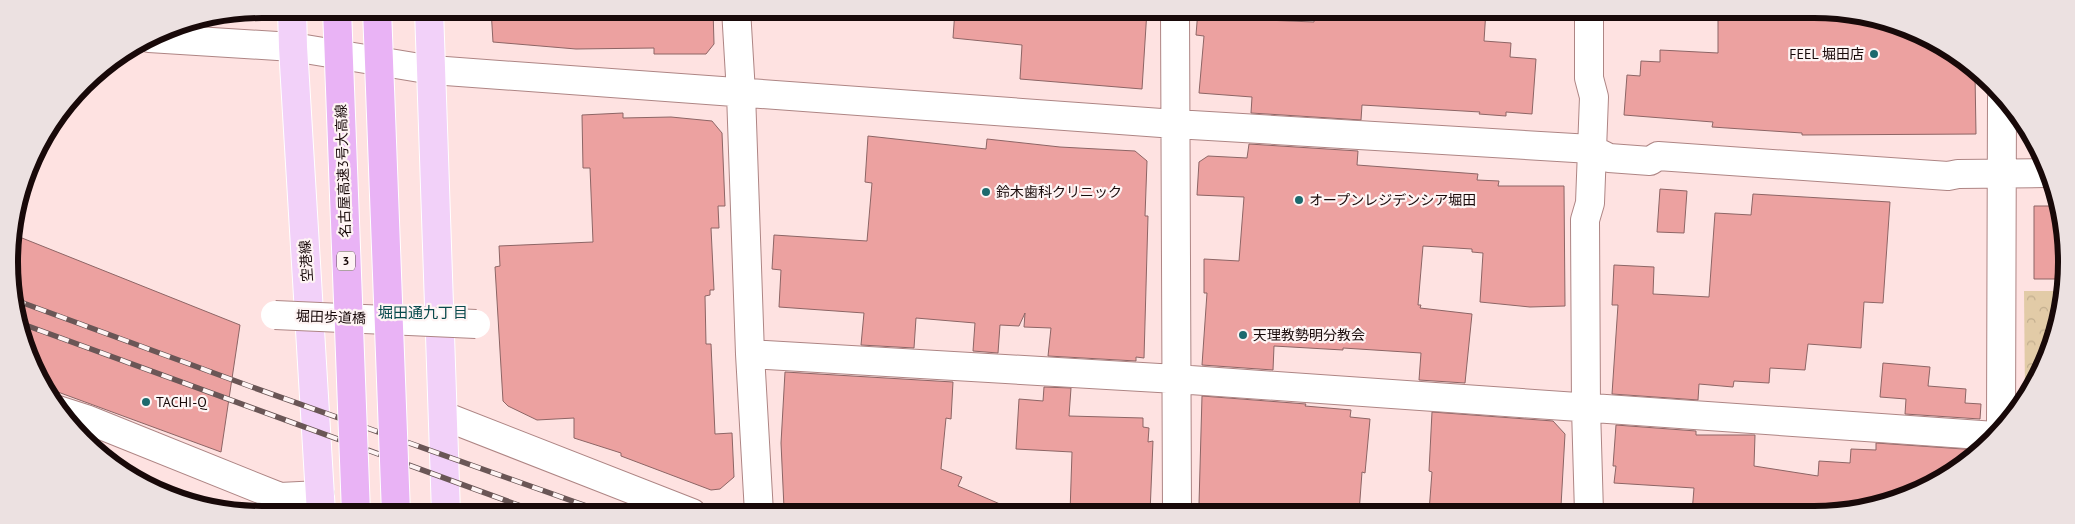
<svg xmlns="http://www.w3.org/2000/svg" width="2075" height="524" viewBox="0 0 2075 524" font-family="'PT Sans','Noto Sans JP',sans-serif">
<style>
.forest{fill:url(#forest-crowns)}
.building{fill:#eca1a0;stroke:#8d6565}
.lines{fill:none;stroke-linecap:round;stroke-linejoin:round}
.minor-casing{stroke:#ae8584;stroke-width:30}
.tertiary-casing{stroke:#ae8584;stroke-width:30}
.primary-casing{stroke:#fff;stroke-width:30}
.minor{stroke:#fff;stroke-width:28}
.tertiary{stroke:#fff;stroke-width:28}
.primary{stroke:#f2d1f9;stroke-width:28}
.rail-casing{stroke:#6a5656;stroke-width:5.5}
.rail{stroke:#fef4f4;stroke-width:4;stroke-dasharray:11;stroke-linecap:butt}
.pedestrian-bridge-casing{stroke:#ae8584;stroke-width:30;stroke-linecap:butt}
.motorway-bridge-casing{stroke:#fff;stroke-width:30;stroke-linecap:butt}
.pedestrian-bridge{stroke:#fff;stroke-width:28}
.motorway-bridge{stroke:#e9b3f5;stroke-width:28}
.poi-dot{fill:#1d6a6e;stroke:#fef4f4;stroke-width:2}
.labels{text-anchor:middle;stroke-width:4.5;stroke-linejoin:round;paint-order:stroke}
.shield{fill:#fef4f4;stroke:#5d5050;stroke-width:1}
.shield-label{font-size:12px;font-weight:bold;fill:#180909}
.poi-label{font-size:14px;fill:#180909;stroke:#fef4f4;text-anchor:start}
.street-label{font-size:14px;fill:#180909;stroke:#fef4f4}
.neighbourhood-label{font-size:15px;fill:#07494c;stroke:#fef4f4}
.rim{fill:none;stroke:#180909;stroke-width:6}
</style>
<defs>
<pattern id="forest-crowns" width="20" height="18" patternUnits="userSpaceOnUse" patternTransform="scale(1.25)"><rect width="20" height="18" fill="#e2cba7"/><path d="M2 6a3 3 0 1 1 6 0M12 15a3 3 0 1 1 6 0" fill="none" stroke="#c1ad8e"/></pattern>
</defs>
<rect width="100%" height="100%" fill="#fee2e1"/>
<!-- forest -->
<path class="forest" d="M2024,291H2064V295L2040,374L2025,396Z"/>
<!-- building -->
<path class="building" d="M491,9H713L714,44L706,54H654V48L576,49L493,42Z
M955,10H1147L1142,89L1020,79L1022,45L953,38Z
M1198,10H1265L1264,20L1314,22L1315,10H1486L1484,41L1511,43L1510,57L1536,59L1532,114L1506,112V116L1479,114L1480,112L1362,105L1361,120L1251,113L1252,97L1199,93L1204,36L1196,35Z
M1718,11H1846L1940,43L1975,74L1976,134L1802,135V133L1712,127L1713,122L1624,115L1627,75L1640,76L1641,61L1660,62V50L1718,53Z
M623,113V118L671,117L712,121L722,133L725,206H718L719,228H711L714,290H710V295L705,296L706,344H711L715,434L732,433L734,477L720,489L711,490L621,456V453L574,438V418L537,420L508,406L503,401L495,267L500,266L499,246L593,242L590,168H583L582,115Z
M868,136L986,149L987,139L1060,147L1135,151L1147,161L1145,216H1148L1144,358L1136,357V361L1048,356L1051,328L1024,327L1025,313L1019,326L1000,325L998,353L973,351L975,323L916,318L914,348L861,345L864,313L779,307L781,270L772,269L774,235L867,241L872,183L865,182Z
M1249,144L1358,151L1357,165L1478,174L1477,180L1499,181L1498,186H1564L1565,306L1530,307L1480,302L1483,253L1472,252V249L1423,246L1418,305H1421L1420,308L1472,314L1465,383L1419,380L1421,353L1343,348V350L1274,346L1273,370L1202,365L1207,293H1204V259L1239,261L1244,197L1197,195L1199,162L1208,156L1247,158Z
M1660,189L1687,191L1684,233L1657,232Z
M1753,194L1890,202L1883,303L1864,302L1861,348L1808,344L1805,370L1770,368L1769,383L1734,381L1733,387L1699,384L1698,400L1612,394L1618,305H1612L1614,265L1654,267L1653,294L1709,297L1715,213L1751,215Z
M2034,206H2058L2063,279H2034Z
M12,234L240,325L221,452L47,388L17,328L9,245Z
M1883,363L1930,367L1928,386L1966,389L1965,403L1981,404L1980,419L1905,414L1906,399L1880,397Z
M785,372L953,382L951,419L946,418L941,469L962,477L958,486L1021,513H807V510L797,511L796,507L784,508L781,443Z
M1044,387L1071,388L1069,416L1143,418V427L1149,428L1148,442L1153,441L1150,513H1070L1072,452L1016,449L1019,399L1043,401Z
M1202,396L1306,404L1305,406L1351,410L1350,417L1370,419L1365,473L1362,472L1359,513H1279V506L1199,504Z
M1432,412L1553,421L1565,434L1561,506H1555L1554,513L1429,512L1432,472L1429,471Z
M1616,425L1696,431V435H1755L1754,466L1818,476L1819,461L1850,463L1851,449L1876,450V443L1978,450L1925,489L1846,513H1692L1694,488L1614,483L1616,466H1613Z"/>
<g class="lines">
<!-- minor casing -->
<g class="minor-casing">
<path id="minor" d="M736,9L741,93L750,354L759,513
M1175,10L1177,513
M432,70L1175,124L1591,149L1609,158L1650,161L1658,156L1948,176L1958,174L2046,173
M750,354L1176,379L1995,436
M58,410L86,419L280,497L320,495
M444,416L692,513
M2001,428L2002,98
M1589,513L1586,408L1585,220L1590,203L1594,97L1589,78V11"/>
</g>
<!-- tertiary casing -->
<g class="tertiary-casing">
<path id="tertiary" d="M149,38L293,47L432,70"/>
</g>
<!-- primary casing -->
<g class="primary-casing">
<path id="primary" d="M292,9L293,47L321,513
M429,9L446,513"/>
</g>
<!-- minor -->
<use href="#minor" class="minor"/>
<!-- tertiary -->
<use href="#tertiary" class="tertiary"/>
<!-- primary -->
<use href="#primary" class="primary"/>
<!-- rail casing -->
<g class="rail-casing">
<path id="rail" d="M15,300L252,387L606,513
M17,322L540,513"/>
</g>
<!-- rail -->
<use href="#rail" class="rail"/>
<!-- pedestrian-bridge casing -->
<g class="pedestrian-bridge-casing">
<path id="pedestrian-bridge" d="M275,315L476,324"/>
</g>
<!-- motorway-bridge casing -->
<g class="motorway-bridge-casing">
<path id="motorway-bridge" d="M337,9L356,513
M377,9L396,513"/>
</g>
<!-- pedestrian-bridge -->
<use href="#pedestrian-bridge" class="pedestrian-bridge"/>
<!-- motorway-bridge -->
<use href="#motorway-bridge" class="motorway-bridge"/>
</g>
<!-- markers -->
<g class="poi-dot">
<circle cx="1874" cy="54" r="5"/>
<circle cx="986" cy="192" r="5"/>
<circle cx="1299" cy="200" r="5"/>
<circle cx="1243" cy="335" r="5"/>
<circle cx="146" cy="402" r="5"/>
</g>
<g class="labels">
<!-- shield labels -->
<rect class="shield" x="337" y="251.5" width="18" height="19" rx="4"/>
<g class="shield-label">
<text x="346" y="265">3</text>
</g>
<!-- poi labels -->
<g class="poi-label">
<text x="1864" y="59" text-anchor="end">FEEL 堀田店</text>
<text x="996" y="197">鈴木歯科クリニック</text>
<text x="1309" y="205">オープンレジデンシア堀田</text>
<text x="1253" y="340">天理教勢明分教会</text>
<text x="156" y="407">TACHI-Q</text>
</g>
<!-- street labels -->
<g class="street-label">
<text transform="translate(343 171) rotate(-92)" y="5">名古屋高速3号大高線</text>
<text transform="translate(306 261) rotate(-94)" y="5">空港線</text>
<text transform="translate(331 317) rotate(2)" y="5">堀田歩道橋</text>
</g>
<!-- neighbourhood labels -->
<g class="neighbourhood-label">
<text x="423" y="318">堀田通九丁目</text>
</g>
</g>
<!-- crop -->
<path d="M0 0H2075V524H0ZM262 18H1814A244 244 0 0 1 2058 262V262A244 244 0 0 1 1814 506H262A244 244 0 0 1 18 262V262A244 244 0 0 1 262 18Z" fill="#ece1e1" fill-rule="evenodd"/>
<path class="rim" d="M262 18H1814A244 244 0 0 1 2058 262V262A244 244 0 0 1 1814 506H262A244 244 0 0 1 18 262V262A244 244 0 0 1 262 18Z"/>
</svg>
